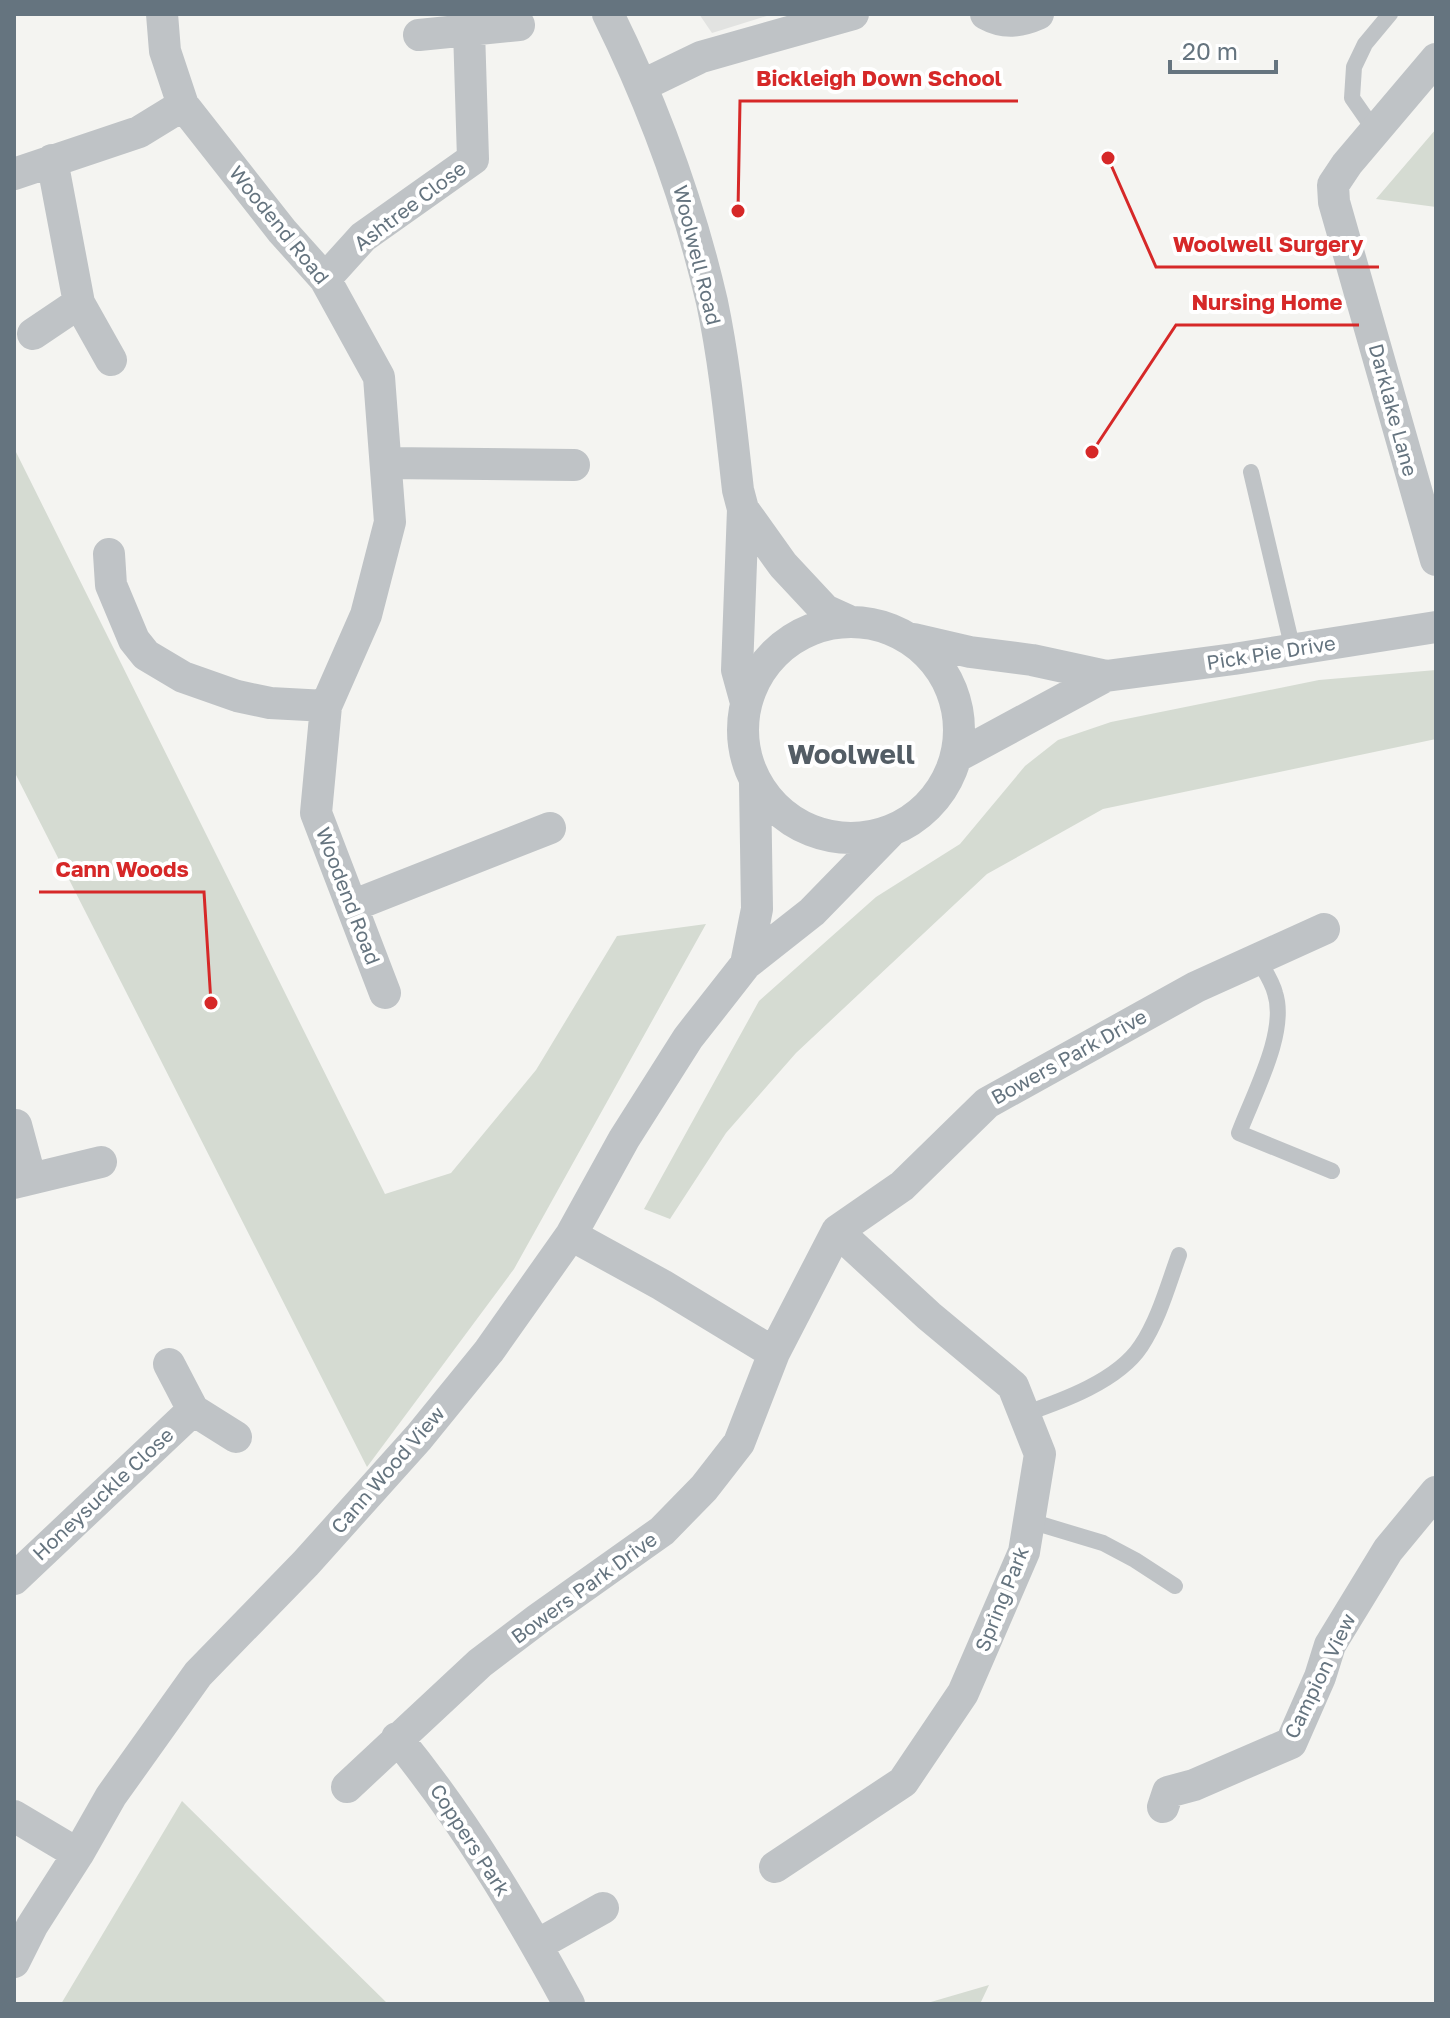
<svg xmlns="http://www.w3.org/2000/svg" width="1450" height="2018" viewBox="0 0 1450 2018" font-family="'Golos Text',sans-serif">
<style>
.built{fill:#e2e3e1}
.green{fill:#d5dbd2}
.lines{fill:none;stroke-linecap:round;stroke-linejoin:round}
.lane{stroke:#bfc3c6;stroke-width:16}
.street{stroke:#bfc3c6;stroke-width:32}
.labels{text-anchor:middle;stroke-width:8;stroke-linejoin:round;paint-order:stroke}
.street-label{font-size:20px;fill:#65747f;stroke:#fff}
.district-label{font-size:28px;font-weight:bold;fill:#535d65;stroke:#fff}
.leader{fill:none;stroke:#d62828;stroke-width:3}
.callout-dot{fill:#d62828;stroke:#fff;stroke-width:3}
.callout-label{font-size:22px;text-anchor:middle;font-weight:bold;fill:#d62828;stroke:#fff;stroke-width:8;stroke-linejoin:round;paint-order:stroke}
</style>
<rect width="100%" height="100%" fill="#f4f4f1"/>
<!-- built -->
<path class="built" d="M699,14H773L712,33Z"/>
<!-- green -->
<path class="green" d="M1436,129V207L1376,199Z
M14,448L385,1194L451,1173L536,1070L617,936L706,924L514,1269L367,1467L14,771Z
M1436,670V739L1103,809L987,874L796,1053L726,1133L670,1219L644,1209L759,1001L876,897L960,844L1025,766L1058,740L1111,722L1319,680Z
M182,1801L388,2004H61Z
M989,1985L980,2004H924Z"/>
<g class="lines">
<!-- lane -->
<path class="lane" d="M1375,131L1352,98L1354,67L1365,44L1390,14
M1251,472L1293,650
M1258,959C1264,970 1272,981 1275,993C1288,1032 1253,1095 1239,1133L1332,1171
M1024,1414C1062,1401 1118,1381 1141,1346C1159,1319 1168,1285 1179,1255
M1030,1521L1103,1543L1135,1560L1175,1586"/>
<!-- street -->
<path class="street" d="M162,14L165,51L183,105L282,231L325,279L379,377L390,522L366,615L326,706L316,813L385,993
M608,14C653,105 689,203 712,302C725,364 731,428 738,490L743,509L737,670L745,699
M986,14C1004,24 1020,22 1038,14
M419,35L519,25
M1436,59L1347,164L1333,185L1334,202L1436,560
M641,86L701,57L853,14
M52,160L79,303L111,360
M14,174L139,132L183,105
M325,279L363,237L473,159L469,30
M33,334L79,303
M386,463L574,465
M743,509L783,565L825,610L847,620
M109,554L111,585L134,640L146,655L183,677L237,696L270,703L326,706
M743 730a108 108 0 1 1 216 0a108 108 0 1 1-216 0Z
M914,639L970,652L1032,660L1106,676L1234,659L1436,627
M956,757L1106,676
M352,906L550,828
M746,964L757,909L755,783
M16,1125L30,1177
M14,1183L101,1162
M571,1235L662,1285L774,1353L837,1231L902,1186L987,1103L1196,987L1324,929
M169,1364L193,1410L236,1437
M14,1579L193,1410
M397,1738C464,1820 519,1912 569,2004
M347,1787L480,1663L538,1619L662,1531L704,1488L739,1443L774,1353
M1163,1807L1168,1792L1194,1785L1291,1743L1320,1677L1330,1645L1388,1550L1436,1492
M14,1816L78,1854
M775,1867L903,1782L963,1693L1024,1552L1040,1454L1013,1386L929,1316L837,1231
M537,1945L603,1908
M14,1962L32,1926L78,1854L111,1796L198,1674L306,1563L419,1437L489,1351L571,1235L624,1139L688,1038L746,964L812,912L890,832"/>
</g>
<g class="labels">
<!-- street labels -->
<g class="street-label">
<text transform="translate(410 206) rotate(-37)" y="7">Ashtree Close</text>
<text transform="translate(279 225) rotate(51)" y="7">Woodend Road</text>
<text transform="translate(697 255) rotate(76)" y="7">Woolwell Road</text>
<text transform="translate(1393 410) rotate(75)" y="7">Darklake Lane</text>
<text transform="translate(1271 653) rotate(-9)" y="7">Pick Pie Drive</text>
<text transform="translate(348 896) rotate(69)" y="7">Woodend Road</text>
<text transform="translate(1069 1057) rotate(-29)" y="7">Bowers Park Drive</text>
<text transform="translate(388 1470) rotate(-49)" y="7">Cann Wood View</text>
<text transform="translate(103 1494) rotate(-43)" y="7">Honeysuckle Close</text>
<text transform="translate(584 1588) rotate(-36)" y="7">Bowers Park Drive</text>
<text transform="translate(1002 1599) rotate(-68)" y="7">Spring Park</text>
<text transform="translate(1320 1676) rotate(-64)" y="7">Campion View</text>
<text transform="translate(470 1840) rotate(57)" y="7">Coppers Park</text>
</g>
<!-- district labels -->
<g class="district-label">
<text x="851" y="764">Woolwell</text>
</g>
</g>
<!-- callouts -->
<path class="leader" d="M738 211L740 101H1018M1108 158L1156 267H1379M1092 452L1176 325H1359M211 1003L204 892H39"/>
<g class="callout-dot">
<circle cx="738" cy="211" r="8"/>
<circle cx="1108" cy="158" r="8"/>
<circle cx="1092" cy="452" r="8"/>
<circle cx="211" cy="1003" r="8"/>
</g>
<g class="callout-label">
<text x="879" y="86">Bickleigh Down School</text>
<text x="1268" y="252">Woolwell Surgery</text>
<text x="1267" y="310">Nursing Home</text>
<text x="122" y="877">Cann Woods</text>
</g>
<!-- border -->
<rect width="1450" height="2018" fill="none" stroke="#65747f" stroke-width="32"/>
<!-- scale -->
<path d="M1170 60v12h106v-12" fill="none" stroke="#65747f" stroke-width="4"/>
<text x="1182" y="60" font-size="24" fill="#65747f" stroke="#ffffff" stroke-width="6" paint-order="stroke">20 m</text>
</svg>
